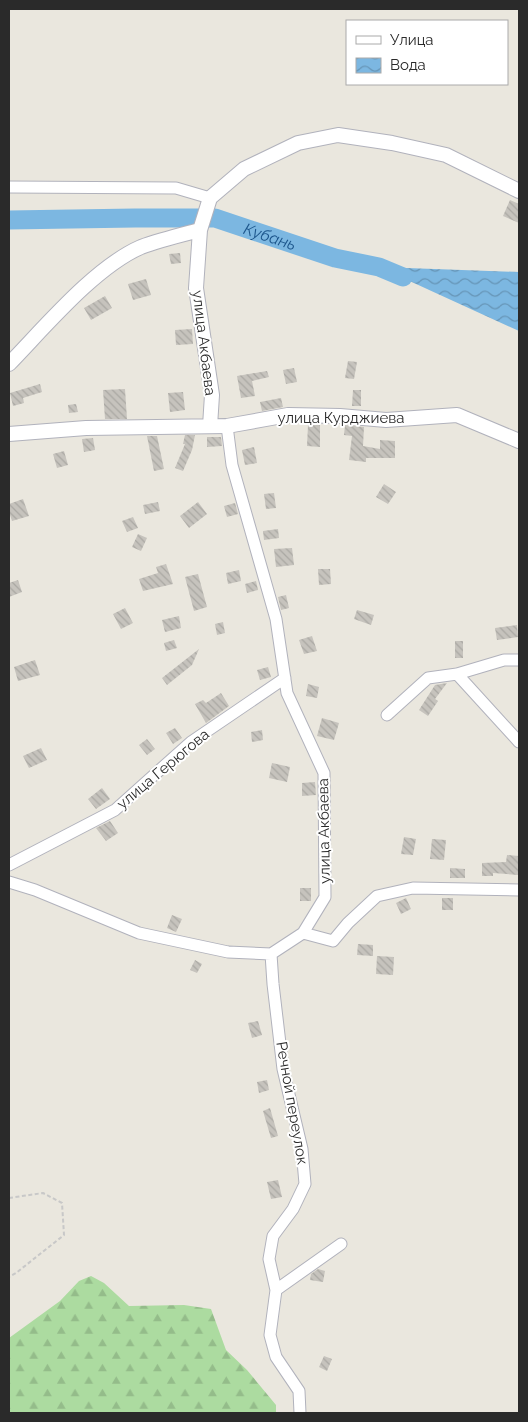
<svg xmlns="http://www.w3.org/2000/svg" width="528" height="1422" viewBox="0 0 528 1422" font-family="Raleway,sans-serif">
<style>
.forest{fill:url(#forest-firs)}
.water{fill:url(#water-waves)}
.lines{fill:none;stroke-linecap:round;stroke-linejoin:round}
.river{stroke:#7cb7e1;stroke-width:19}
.building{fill:url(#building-back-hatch)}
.minor-casing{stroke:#b1b2bc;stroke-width:13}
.tertiary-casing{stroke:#b1b2bc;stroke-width:16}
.path{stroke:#c8c8c8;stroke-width:2;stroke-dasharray:4 2.5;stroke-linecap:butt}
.minor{stroke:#fff;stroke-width:11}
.tertiary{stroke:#fff;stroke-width:14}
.labels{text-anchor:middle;stroke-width:4;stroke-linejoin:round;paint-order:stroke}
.street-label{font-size:15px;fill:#2a2a2a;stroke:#fff}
.water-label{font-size:16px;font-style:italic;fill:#1c558b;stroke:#fff}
</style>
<defs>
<pattern id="forest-firs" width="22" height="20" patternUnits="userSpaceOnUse" patternTransform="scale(1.25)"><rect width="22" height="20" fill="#acdba0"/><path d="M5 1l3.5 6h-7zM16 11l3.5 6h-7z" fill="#94bc8a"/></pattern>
<pattern id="water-waves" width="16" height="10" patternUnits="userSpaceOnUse" patternTransform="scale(1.25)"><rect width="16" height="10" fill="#7cb7e1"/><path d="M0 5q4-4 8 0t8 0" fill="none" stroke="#6695b7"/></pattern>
<pattern id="building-back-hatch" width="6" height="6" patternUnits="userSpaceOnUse" patternTransform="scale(1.25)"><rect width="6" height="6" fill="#c6c3bd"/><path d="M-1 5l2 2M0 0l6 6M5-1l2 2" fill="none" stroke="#aaa8a3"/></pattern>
</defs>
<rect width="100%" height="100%" fill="#eae7de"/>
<!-- forest -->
<path class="forest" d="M91,1276L104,1283L129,1306L184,1305L211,1309L226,1350L247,1370L276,1405V1413H9V1338L60,1301L79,1281Z"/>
<!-- water -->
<path class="water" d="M379,267L519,272V331Z"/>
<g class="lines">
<!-- river -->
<path class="river" id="s1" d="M9,220L135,218H215L335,258L379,267L403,277"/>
</g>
<!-- building -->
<path class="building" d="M510,200L519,204V223L503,216Z
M180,253L181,263L171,264L169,254Z
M146,279L151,295L133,300L128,284Z
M105,296L112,308L91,320L84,308Z
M192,329L193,344L176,345L175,330Z
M348,361L357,362L354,379L345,378Z
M294,368L297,382L286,384L283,370Z
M267,371L269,377L252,381L255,396L241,398L237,376Z
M40,384L42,392L23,398L24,403L13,406L10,393Z
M125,389L127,419H105L103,390Z
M353,390H361V406H352Z
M183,392L185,410L170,412L168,393Z
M281,398L283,407L262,411L260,402Z
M76,404L78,412L69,413L68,405Z
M308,425H320V447L307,446Z
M345,425L364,427L363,446L380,449V440L395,441V458H366V462L349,460L352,436L344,435Z
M185,435H195L192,450L183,471L175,468L185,444H183Z
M147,436H157L164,469L154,471Z
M207,437H221L222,446L207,447Z
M93,438L95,450L84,452L82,439Z
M254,447L257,463L245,465L242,450Z
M64,451L68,465L57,468L53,454Z
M384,484L396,492L388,504L376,497Z
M274,493L276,508L266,509L264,494Z
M23,499L29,516L12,521L9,512V504Z
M158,502L160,511L145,514L143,505Z
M198,502L207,514L189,528L180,516Z
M235,503L238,514L227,517L224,506Z
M133,517L138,528L127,532L122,521Z
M278,529L279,538L264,540L263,531Z
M138,534L147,538L141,551L132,547Z
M292,548L294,565L276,567L274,549Z
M166,564L173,584L143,591L139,579L158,573L156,567Z
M318,569H330L331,584L319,585Z
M239,570L241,581L228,584L226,573Z
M198,574L207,607L194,611L185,577Z
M18,580L22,592L9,597V583Z
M256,581L258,590L247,593L245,584Z
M286,595L289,608L281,610L278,597Z
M125,608L133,623L121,629L113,614Z
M357,610L374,615L371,625L354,619Z
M179,616L181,628L165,632L162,620Z
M223,622L225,633L217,635L215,624Z
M517,625L518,637L497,640L495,628Z
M312,636L317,651L304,654L299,640Z
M174,640L177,648L166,651L164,643Z
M455,641H463V658H455Z
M199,649L192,665L167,685L162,678Z
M35,660L40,675L18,681L14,667Z
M268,667L271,677L260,680L257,670Z
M447,683L435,699L438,701L428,716L419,710L435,685Z
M308,684L319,687L317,698L306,696Z
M221,693L229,706L206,723L195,704L203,700L206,703Z
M322,718L339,723L334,740L317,736Z
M175,728L182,738L173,744L166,733Z
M262,730L263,740L252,742L251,732Z
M147,739L155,749L147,755L139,745Z
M41,748L47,760L29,768L23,756Z
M272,763L290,767L287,782L269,778Z
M315,782L316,795L302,796V783Z
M102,788L110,799L96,809L88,799Z
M110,821L118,833L106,841L96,828Z
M404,837L416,839L413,855L401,854Z
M432,839L446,840L444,860L430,859Z
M507,855L519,856L518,875L493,873V876H482V863L506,862Z
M450,868L465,869V878H450Z
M300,888H311V901H300Z
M406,898L411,909L401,914L396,903Z
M442,898H453V910H442Z
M172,915L182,919L176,932L167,928Z
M358,944L373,945V956L357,955Z
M377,956L394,957L393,975L376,974Z
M195,960L202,964L197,973L190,970Z
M258,1021L262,1035L252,1038L248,1023Z
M267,1080L269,1090L259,1093L257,1082Z
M270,1108L278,1136L271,1138L263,1111Z
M278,1180L282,1197L271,1199L267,1182Z
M318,1269L325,1271L323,1282L310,1280L311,1274Z
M324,1356L332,1359L327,1371L319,1367Z"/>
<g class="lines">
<!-- minor casing -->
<g class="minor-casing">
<path id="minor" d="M9,187L176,188L210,198
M457,674L519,742
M387,715L428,678L457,674L504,660H519
M9,865L115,810L191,742L285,678
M9,882L35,890L139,933L228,952L271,954L303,933L325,897L324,773L287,693L276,619L232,465L227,426
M303,933L333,941L348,923L377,896L413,888L519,890
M271,954L273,984L283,1069L302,1149L305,1184L293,1209L273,1236L269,1259L276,1290L270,1335L276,1357L299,1391L300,1413
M276,1290L341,1244"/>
</g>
<!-- tertiary casing -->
<g class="tertiary-casing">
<path id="tertiary" d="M9,364C45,327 95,267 141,247C160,240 181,235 200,230
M210,426L212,395L196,288L200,230L210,198L244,169L298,143L338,135L392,143L446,155L519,191
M9,434L86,428L227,426L288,415L340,416L386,420L457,415L519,441"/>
</g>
<!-- path -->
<path class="path" d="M9,1198L43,1193L62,1203L64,1235L16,1273L9,1277"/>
<!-- minor -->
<use href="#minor" class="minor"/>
<!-- tertiary -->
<use href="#tertiary" class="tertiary"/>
</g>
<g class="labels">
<!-- street labels -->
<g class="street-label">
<text transform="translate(204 343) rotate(83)" y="5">улица Акбаева</text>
<text x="341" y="423">улица Курджиева</text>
<text transform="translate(163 769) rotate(-40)" y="5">улица Герюгова</text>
<text transform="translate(324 831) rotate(-91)" y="5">улица Акбаева</text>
<text transform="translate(292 1103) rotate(80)" y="5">Речной переулок</text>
</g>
<!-- water labels -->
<g class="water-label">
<text dy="6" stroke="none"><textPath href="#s1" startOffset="264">Кубань</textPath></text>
</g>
</g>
<!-- border -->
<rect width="528" height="1422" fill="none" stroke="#2a2a2a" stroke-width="20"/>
<!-- legend -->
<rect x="346" y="20" width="162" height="65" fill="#ffffff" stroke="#aaaaaa"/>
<rect x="356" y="36" width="25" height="8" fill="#ffffff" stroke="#aaaaaa"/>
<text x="390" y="45" font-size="15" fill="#2a2a2a">Улица</text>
<rect x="356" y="58" width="25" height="15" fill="url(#water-waves)" stroke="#aaaaaa"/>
<text x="390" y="70" font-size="15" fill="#2a2a2a">Вода</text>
</svg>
